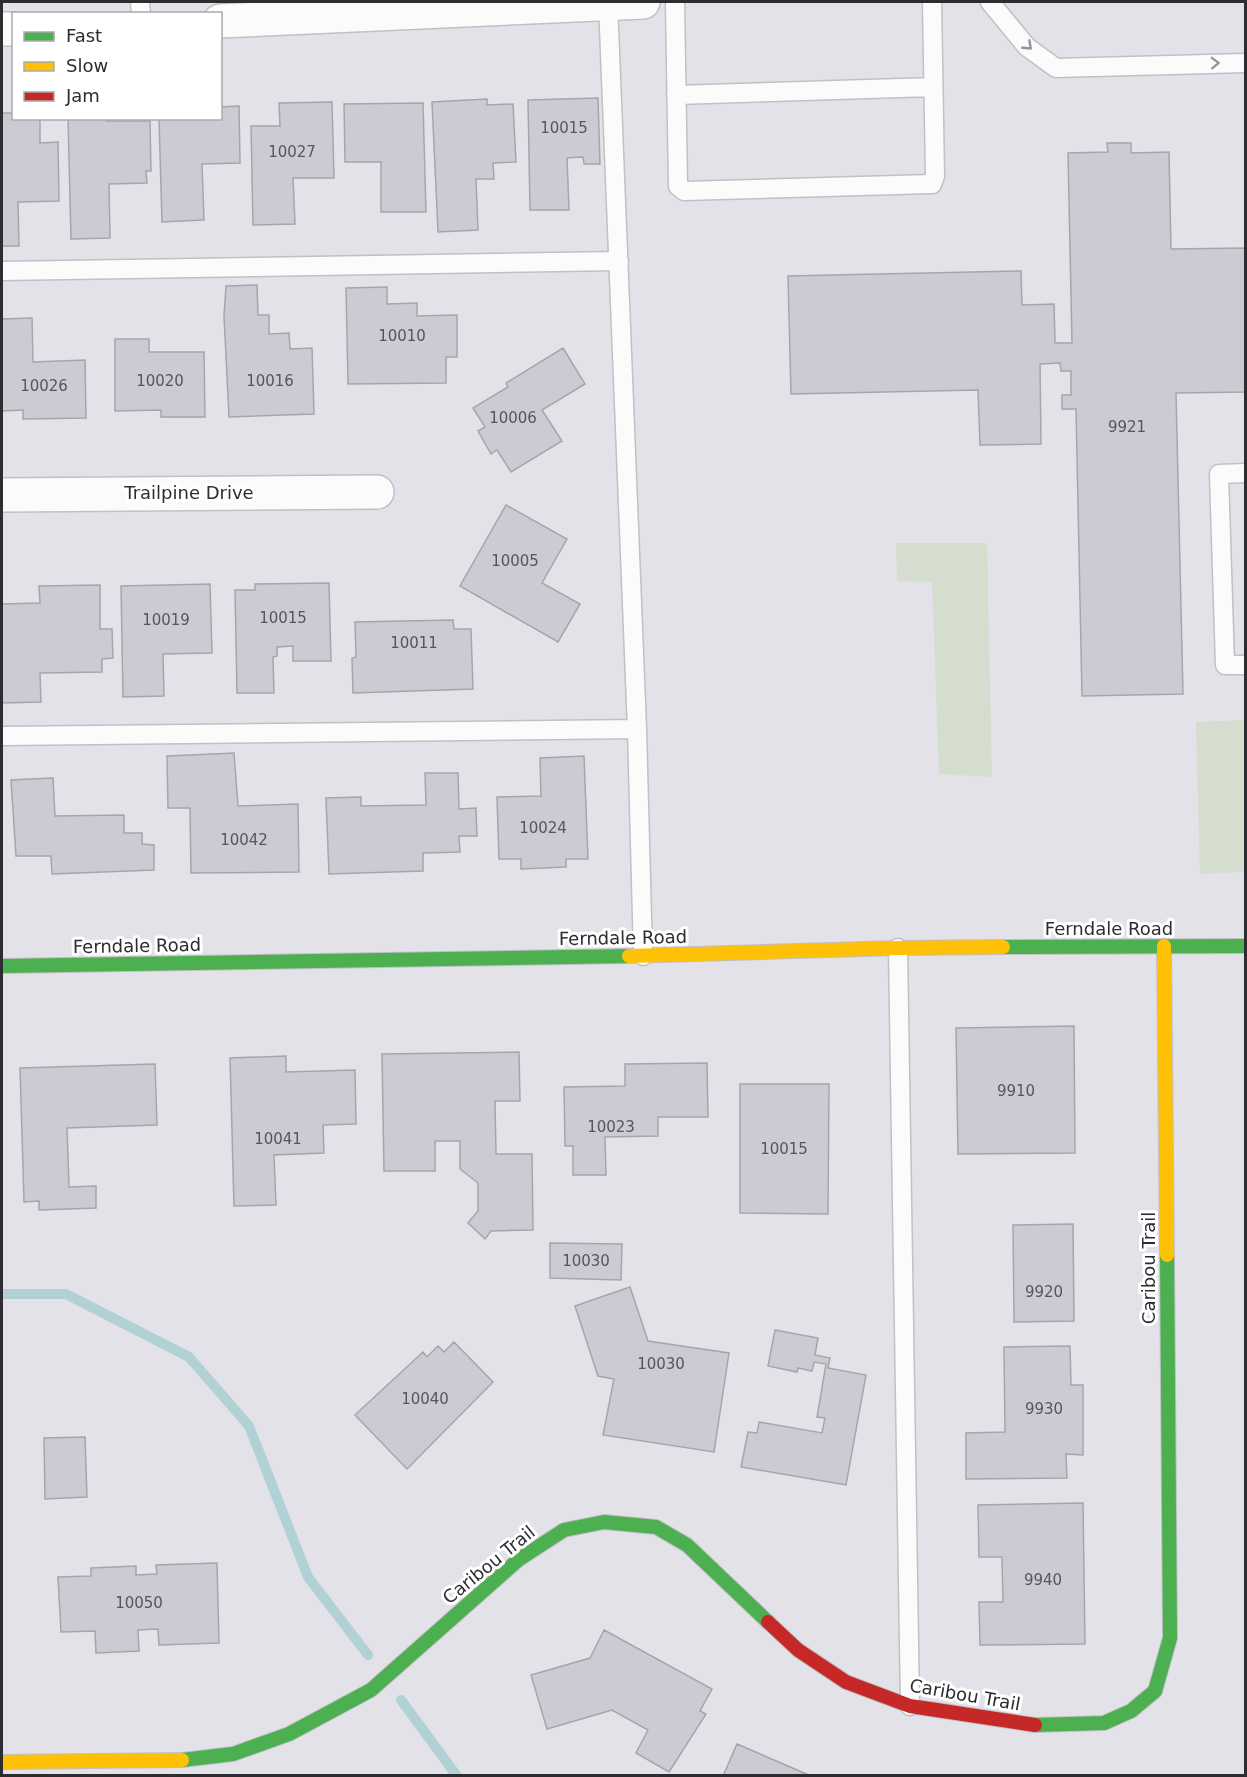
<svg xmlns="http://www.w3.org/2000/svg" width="1247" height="1777" viewBox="0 0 1247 1777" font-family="'DejaVu Sans',sans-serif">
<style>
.green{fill:#d5ddce}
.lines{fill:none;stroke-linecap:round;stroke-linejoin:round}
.stream{stroke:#b1d1d5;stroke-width:10}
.building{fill:#cdcad3;stroke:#a6a5aa;stroke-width:1.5}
.lane-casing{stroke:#c0c0c5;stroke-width:21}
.street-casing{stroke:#c0c0c5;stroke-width:36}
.fast-casing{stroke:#c0c0c5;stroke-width:16}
.slow-casing{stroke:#c0c0c5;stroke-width:16}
.jam-casing{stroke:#c0c0c5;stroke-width:16}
.lane{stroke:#fbfbfc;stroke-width:18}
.street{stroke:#fbfbfc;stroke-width:33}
.fast{stroke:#4caf50;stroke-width:14}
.slow{stroke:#ffc107;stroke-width:14}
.jam{stroke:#c62828;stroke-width:14}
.oneway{stroke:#949496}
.labels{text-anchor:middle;stroke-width:6;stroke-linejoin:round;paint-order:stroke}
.number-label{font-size:15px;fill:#56555a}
.street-label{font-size:18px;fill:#2d2d31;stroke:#fff}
</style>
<rect width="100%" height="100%" fill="#e3e2e9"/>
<!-- green -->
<path class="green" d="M896,543H987L992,777L939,774L932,582L897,581Z
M1245,720V872L1200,874L1196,722Z"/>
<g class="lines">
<!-- stream -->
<path class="stream" d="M2,1294H66L189,1357L249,1426L308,1577L368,1655
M401,1700L457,1776"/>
</g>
<!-- building -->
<path class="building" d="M598,98L600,164H584L583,157L567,158L569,210H530L528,100Z
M487,99V105L513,104L516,162L493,163L494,179H476L478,230L438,232L432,102Z
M332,102L334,178H293L295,224L253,225L251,126H280L279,103Z
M423,103L426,212H381V162H345L344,104Z
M239,106L240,163L202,164L204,220L162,222L159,119L220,118V107Z
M2,113H14V118H40V143L58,142L59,201L18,202L19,246H2Z
M68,118H106V121H150L151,171H146L147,183L109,184L110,238L71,239Z
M1107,143H1131V153L1169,152L1171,249L1246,248V392L1176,393L1183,694L1082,696L1076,409H1062V395H1071V371H1061L1060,363L1040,364L1041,444L980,445L978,390L791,394L788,276L1021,271L1022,305L1054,304L1055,343H1072L1068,153L1108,152Z
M257,285L258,315H269V334L289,333L290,349L312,348L314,414L229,417L224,316L226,286Z
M387,287V304L417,303V316L457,315V357H446V383L348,384L346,288Z
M32,318L33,362L85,360L86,418L23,419V410L2,411V319Z
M115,339H149V352H204L205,417H161V410L115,411Z
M563,348L585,384L542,410L562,441L511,472L497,450L491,454L478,431L485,427L473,408L508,387L506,383Z
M506,505L567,539L542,583L580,604L558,642L460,586Z
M329,583L331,661H293V646L277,647V656L273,657L274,693H237L235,590H255V584Z
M210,584L212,653L163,654L164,696L123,697L121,586Z
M100,585V629H112L113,658L102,659V672L40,673L41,702L2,703V604L40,603L39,586Z
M453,620L454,629H471L473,689L353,693L352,658L356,657L355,622Z
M234,753L238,806L298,804L299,872L191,873L190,808H168L167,756Z
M584,756L588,859H566V867L521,869V859H499L497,797L541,796L540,758Z
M425,773H458L459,809L476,808L477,836H459L460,852L423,853V871L329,874L326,798L361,797V806L426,805Z
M53,778L55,816L124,815V833H142V844L154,845V870L52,874L51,856H16L11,780Z
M1074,1026L1075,1153L958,1154L956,1028Z
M519,1052L520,1101H495L496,1154H532L533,1230L491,1231L485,1239L468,1223L478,1211V1183L460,1169V1141H435V1171H384L382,1054Z
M286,1056V1072L355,1070L356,1124L323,1125L324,1153L274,1155L276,1205L234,1206L230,1058Z
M707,1063L708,1117H658V1136L605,1137L606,1175H573V1146H565L564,1087L625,1086V1064Z
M155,1064L157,1125L67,1128L69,1187L96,1186V1208L39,1210V1201L24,1202L20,1068Z
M740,1084H829L828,1214L740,1213Z
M1073,1224L1074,1321L1014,1322L1013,1225Z
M550,1243L622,1244L621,1280L550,1278Z
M630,1287L648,1341L729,1353L714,1452L603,1435L614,1379L598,1376L575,1306Z
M775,1330L818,1338L815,1355L830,1358L828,1368L866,1375L846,1485L741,1467L748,1432L757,1433L759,1422L822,1433L825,1418L817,1417L826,1364L814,1362L812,1371L798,1368L797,1372L768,1366Z
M454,1342L493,1382L407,1469L355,1415L423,1352L427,1357L438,1346L444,1352Z
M1070,1346L1071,1385H1083V1455L1066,1454L1067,1478L966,1479V1433L1005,1432L1004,1347Z
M85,1437L87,1497L45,1499L44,1438Z
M1083,1503L1085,1644L980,1645L979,1602H1003L1002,1557H979L978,1505Z
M217,1563L219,1643L159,1645L158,1629L138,1630L139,1651L96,1653L95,1631L61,1632L58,1577L91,1576V1568L136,1566V1575L157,1574L156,1565Z
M604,1630L712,1689L700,1711L706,1714L669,1772L636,1753L648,1730L612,1710L547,1729L531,1675L590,1658Z
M737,1744L811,1776H723Z"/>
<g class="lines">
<!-- lane casing -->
<g class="lane-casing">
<path id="lane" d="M140,2L141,14
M608,2L637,729L643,956
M675,2L678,186L684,191L932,184L935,176L932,2
M990,2L1027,47L1056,68L1246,63
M676,95L933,87
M2,271L619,261
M1246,473L1219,474L1225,665H1246
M2,736L637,729
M898,948L910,1706"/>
</g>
<!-- street casing -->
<g class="street-casing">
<path id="street" d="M220,21L643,2
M2,29H14
M2,495L377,492"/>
</g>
<!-- fast casing -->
<g class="fast-casing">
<path id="fast" d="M1003,947L1246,946
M2,966L629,956
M1035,1725L1104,1723L1131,1711L1155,1691L1170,1638L1167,1255
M182,1760L233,1754L289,1734L371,1690L518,1560L564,1530L604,1522L656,1527L687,1545L768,1622"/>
</g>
<!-- slow casing -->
<g class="slow-casing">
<path id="slow" d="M1164,946L1167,1255
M629,956L898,948L1003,947
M2,1762L182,1760"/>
</g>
<!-- jam casing -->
<g class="jam-casing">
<path id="jam" d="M768,1622L798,1650L846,1682L910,1706L1035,1725"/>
</g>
<!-- lane -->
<use href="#lane" class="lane"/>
<!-- street -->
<use href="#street" class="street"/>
<!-- fast -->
<use href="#fast" class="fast"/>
<!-- slow -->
<use href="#slow" class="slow"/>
<!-- jam -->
<use href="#jam" class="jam"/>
</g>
<!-- one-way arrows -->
<defs><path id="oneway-chevron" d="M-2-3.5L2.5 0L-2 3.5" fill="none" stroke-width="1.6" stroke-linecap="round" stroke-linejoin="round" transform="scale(1.5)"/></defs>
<g class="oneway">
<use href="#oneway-chevron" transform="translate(1028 46) rotate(43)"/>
<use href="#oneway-chevron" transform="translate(1215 63) rotate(-2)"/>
</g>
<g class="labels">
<!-- number labels -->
<g class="number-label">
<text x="564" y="133">10015</text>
<text x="292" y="157">10027</text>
<text x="402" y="341">10010</text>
<text x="160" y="386">10020</text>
<text x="270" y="386">10016</text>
<text x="44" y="391">10026</text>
<text x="513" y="423">10006</text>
<text x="1127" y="432">9921</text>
<text x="515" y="566">10005</text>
<text x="283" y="623">10015</text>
<text x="166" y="625">10019</text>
<text x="414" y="648">10011</text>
<text x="543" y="833">10024</text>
<text x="244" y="845">10042</text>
<text x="1016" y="1096">9910</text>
<text x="611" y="1132">10023</text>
<text x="278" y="1144">10041</text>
<text x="784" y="1154">10015</text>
<text x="586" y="1266">10030</text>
<text x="1044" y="1297">9920</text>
<text x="661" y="1369">10030</text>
<text x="425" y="1404">10040</text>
<text x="1044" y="1414">9930</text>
<text x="1043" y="1585">9940</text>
<text x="139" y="1608">10050</text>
</g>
<!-- street labels -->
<g class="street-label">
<text x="189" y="499">Trailpine Drive</text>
<text x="1109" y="935">Ferndale Road</text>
<text transform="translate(623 938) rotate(-1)" y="6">Ferndale Road</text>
<text transform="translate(137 946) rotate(-1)" y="6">Ferndale Road</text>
<text transform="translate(1149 1268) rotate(-90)" y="6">Caribou Trail</text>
<text transform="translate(489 1565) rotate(-39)" y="6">Caribou Trail</text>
<text transform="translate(965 1695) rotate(10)" y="6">Caribou Trail</text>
</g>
</g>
<!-- border -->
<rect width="1247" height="1777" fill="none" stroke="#2d2d31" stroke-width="6"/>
<!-- legend -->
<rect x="12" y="12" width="210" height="108" fill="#ffffff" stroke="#ababad" stroke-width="1.5"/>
<rect x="24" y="32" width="30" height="9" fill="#4caf50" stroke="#ababad" stroke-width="1.5"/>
<text x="66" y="42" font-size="18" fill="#2d2d31">Fast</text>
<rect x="24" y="62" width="30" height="9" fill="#ffc107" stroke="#ababad" stroke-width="1.5"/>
<text x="66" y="72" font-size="18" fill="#2d2d31">Slow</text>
<rect x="24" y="92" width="30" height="9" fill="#c62828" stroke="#ababad" stroke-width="1.5"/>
<text x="66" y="102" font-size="18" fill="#2d2d31">Jam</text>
</svg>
